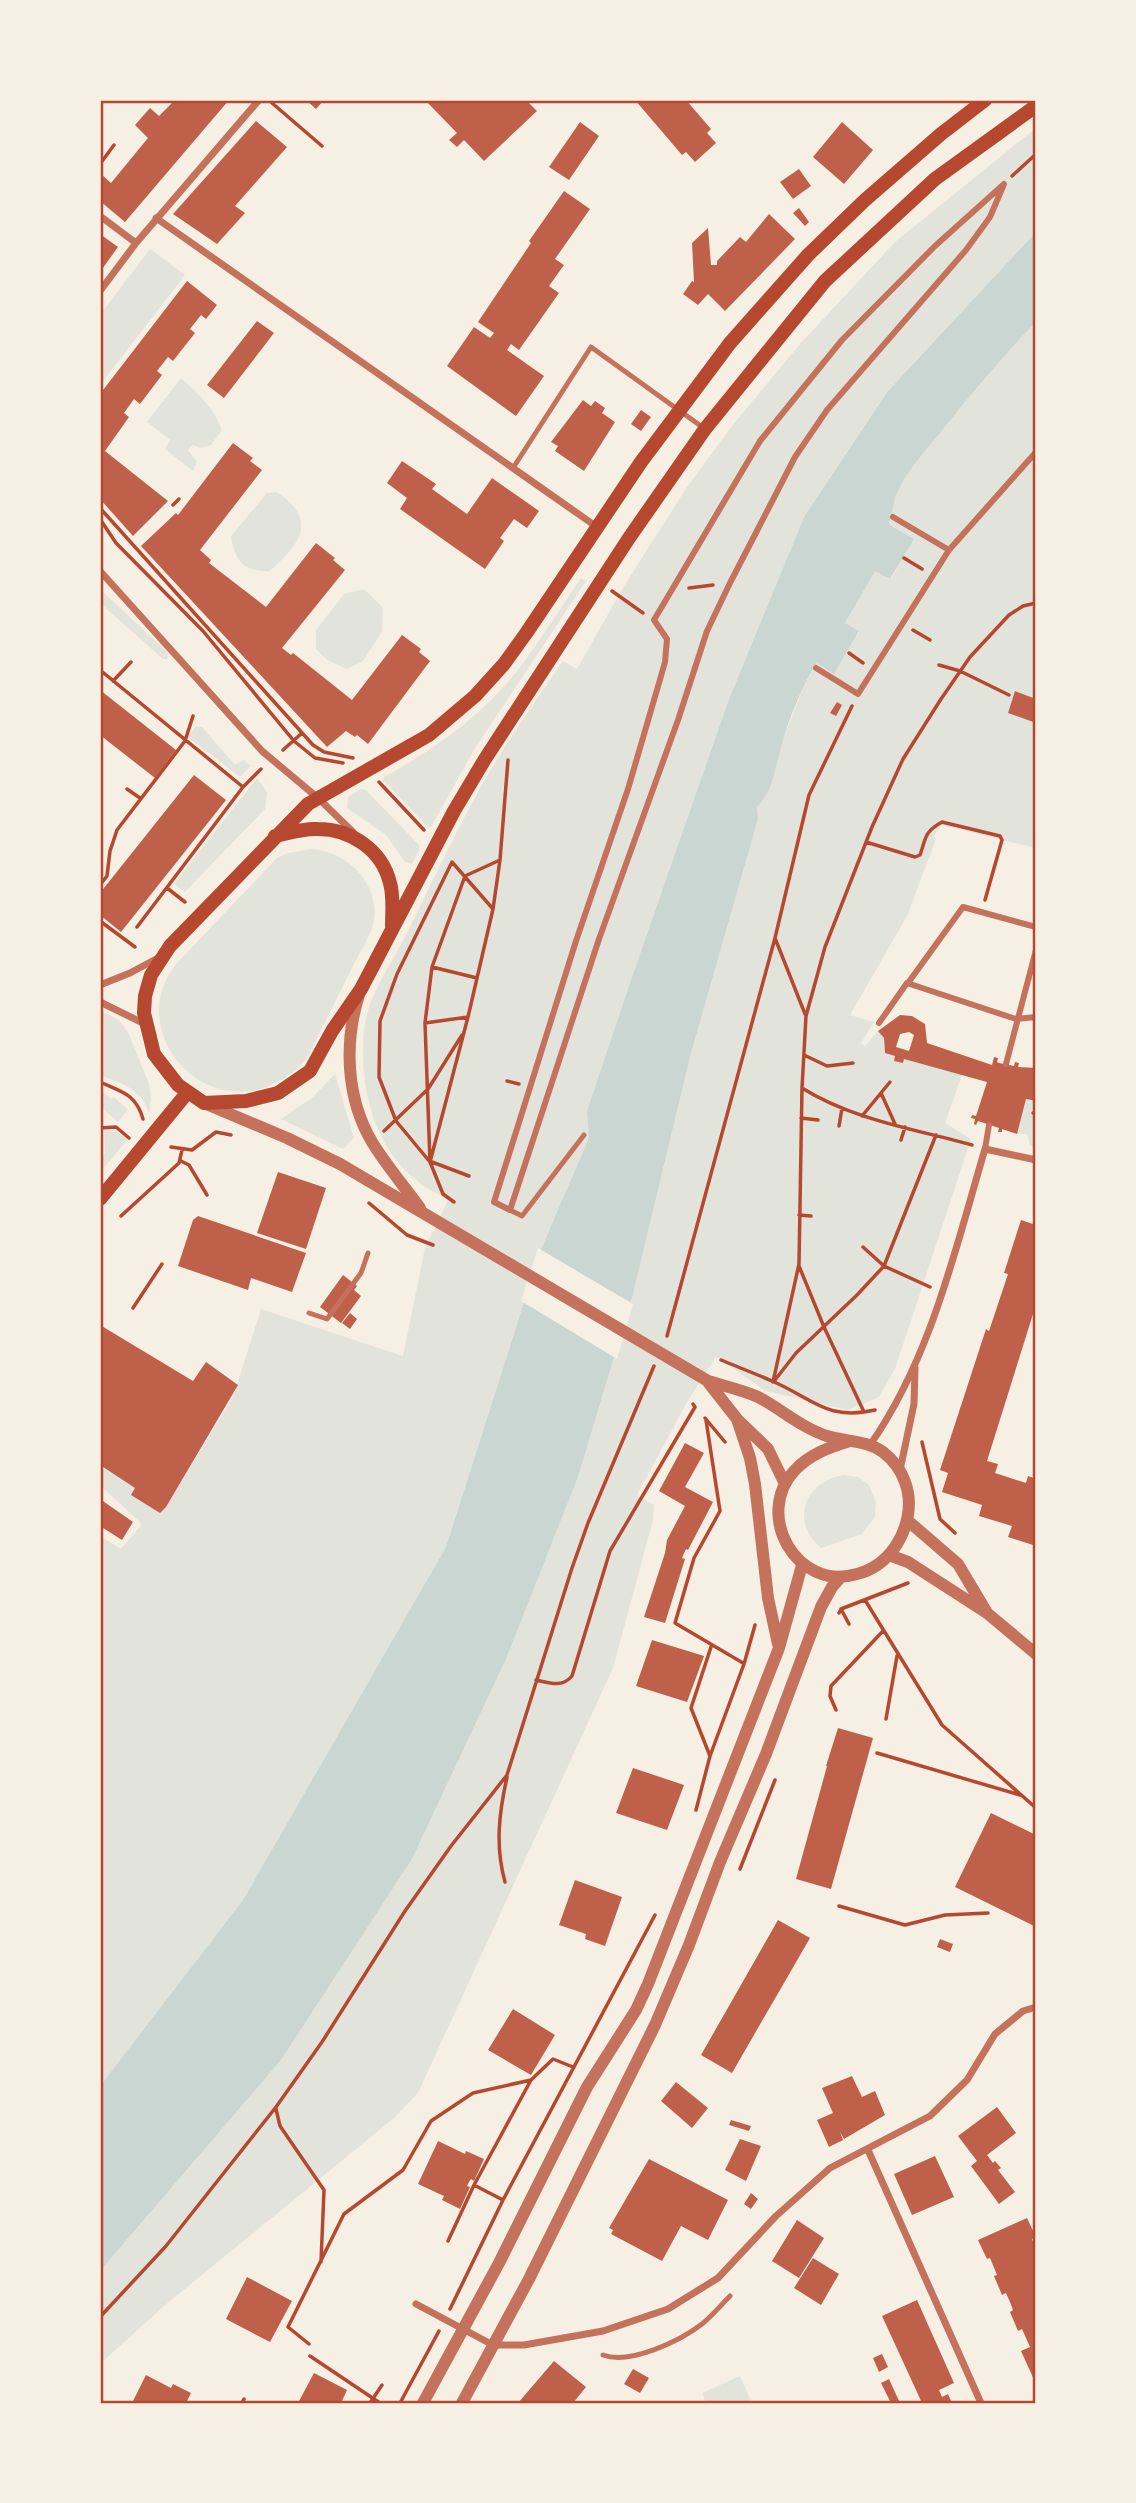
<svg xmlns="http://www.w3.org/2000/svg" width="1136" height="2503" viewBox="0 0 1136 2503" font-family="Manrope,sans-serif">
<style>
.green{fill:#e2e4dc}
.water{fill:#c9d6d2}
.pier{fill:#f6efe4}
.building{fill:#bf614a;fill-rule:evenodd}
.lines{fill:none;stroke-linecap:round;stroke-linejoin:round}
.path{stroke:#b5482f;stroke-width:3.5}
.service{stroke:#c5725c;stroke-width:5}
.pedestrian{stroke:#c5725c;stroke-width:6}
.minor{stroke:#c5725c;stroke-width:7}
.tertiary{stroke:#c5725c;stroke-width:12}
.secondary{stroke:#b5482f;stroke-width:14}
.neatline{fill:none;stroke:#b5482f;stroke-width:2.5}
</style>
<rect width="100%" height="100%" fill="#f6efe4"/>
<!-- green -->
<path class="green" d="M1036,128V232L888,391L804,517L729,699L587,1111L589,1138L541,1249L446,1547L243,1900L100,2086V1536L121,1549L142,1524L100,1485V1466L166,1507L233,1397L261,1309L403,1356L425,1248L448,1200C439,1194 429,1190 420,1183C373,1148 359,1087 364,1030C367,997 392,963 407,933C436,875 463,814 498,758C518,725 541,693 563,661L577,669L624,586L685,490L731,427L800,344L895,242Z
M150,249L185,275L100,385V315Z
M1036,322V848L941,825L934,836L936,839L907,916L850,1015L874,1022L861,1043L865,1046L878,1031L884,1038L885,1053L895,1056L894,1061L903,1063L904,1059L962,1075L945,1123L971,1139L895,1369L879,1397L848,1410L766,1391L716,1357L687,1402L637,1495L654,1505L653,1520L613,1668L418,2093L394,2118L164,2306L100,2364V2271L281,2060L412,1859L506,1659L578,1477L633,1294L690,1057L758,819L757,807L803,688L817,663L834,673L859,632L845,623L875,570L891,579L914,539L890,525L888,521C894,511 893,500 898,491C908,470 925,451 939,433C970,395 1002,357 1036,322Z
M181,378C199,394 213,407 222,430L211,445L200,448L193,445L188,450L197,462L193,471L165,449L170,440L147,422Z
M277,492C319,521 300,543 270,571C244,572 235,562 231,536L267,493Z
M581,578L586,581L474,750L431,827H428L383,780L384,777C435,749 481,717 517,671C540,641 560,609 581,578Z
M100,589L168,653L167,659H163L100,603Z
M364,589L383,608L382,632L362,662L346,669L326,659L316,649V630L344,594Z
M196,726L202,727L235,765L244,760L251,766L240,777L188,737Z
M257,778L267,792L265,809L185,892L174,884Z
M361,789L366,790L419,845V850L412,864L405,862L386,835L347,808L348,797Z
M310,849C347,850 383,886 373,925C369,938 360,952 354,964C338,996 322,1028 306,1060C223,1147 116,1036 177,963L277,858L288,853Z
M100,1010L119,1020L129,1034L149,1084L151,1099L149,1113C142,1089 121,1083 100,1075Z
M335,1074L354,1138L343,1149L281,1119L313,1097Z
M104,1093L111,1099L114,1097L128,1110L118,1122L100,1106V1098Z
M1026,1099L1036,1101V1147L1030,1146L1027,1134H1017Z
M104,1130H115L127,1140L100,1173V1160L105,1153Z
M843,1475L858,1477L869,1485L876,1503L875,1517L862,1534L821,1548C790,1521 804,1482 843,1475Z
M740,2376L752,2403H706L702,2393Z"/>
<!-- water -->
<path class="water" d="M1036,232V322C1002,357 970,395 940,433C925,451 908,470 898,491C893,500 894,511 889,521L890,525L914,539L890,579L875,571L845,623L859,631L834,674L817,663C802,686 791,714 783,740C776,762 774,791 757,807L758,819L690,1057L633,1294L578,1477L506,1659L412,1859L281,2060L100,2271V2086L243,1900L446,1547L541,1249L589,1138L587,1111L629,986L729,699L804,517L888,391Z"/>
<!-- pier -->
<path class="pier" d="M538,1248L633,1304L617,1359L521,1301Z"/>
<!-- building -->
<path class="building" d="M175,100H229L125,222L100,201V173L111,183L148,138L135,125L150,108L159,116Z
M306,100H324L316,109Z
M425,100H526L537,111L484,161L464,140L457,147L449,140L457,133Z
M635,100H686L711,129L707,133L716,143L695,162L686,152L682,155Z
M256,121L287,147L235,206L245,213L217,244L173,214Z
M580,122L599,136L569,180L549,167Z
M842,122L873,150L844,184L813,157Z
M799,169L811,186L793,199L780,182Z
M564,191L590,209L555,259L564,265L549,286L559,293L519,350L511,344L507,350L544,376L516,416L447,366L474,327L490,338L494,333L478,322L531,243L529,241Z
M799,208L809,222L805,226L793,213Z
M769,214L795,239L725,311L708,294L698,305L683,294L692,281L694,282L692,243L708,228L711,265H717V261L740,237L746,242Z
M100,234L118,247L100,272Z
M187,281L217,305L206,319L201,315L190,329L195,333L173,361L168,357L157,371L162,375L140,404L134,399L124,413L129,417L105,451L168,501L133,536L100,499V394Z
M257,321L274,333L224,398L207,385Z
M583,400L591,406L595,401L605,408L602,413L615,422L584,471L555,451L558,446L551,442Z
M641,410L651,417L641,431L631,424Z
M233,443L253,458L250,461L262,470L200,550L211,560L209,563L266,607L316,543L335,558L333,560L345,570L282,648L291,655L293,653L352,700L402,635L421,649L419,652L430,661L368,744L357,735L355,737L346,731L327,747L141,546L176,513L178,515Z
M402,461L436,484L432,489L467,514L492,478L539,511L527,528L514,519L500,538L504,541L485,569L400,509L407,498L387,483Z
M100,690L176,750L155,778L100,735Z
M1015,691L1036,699V723L1008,713Z
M837,702L842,705L836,716L830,713Z
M194,775L226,800L121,932L100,915V893Z
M900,1015L912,1016L925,1024L927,1043L992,1065L994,1057L998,1058L997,1062L999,1063L1014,1066L1015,1062L1019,1063L1018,1067L1036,1068V1101L1026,1099L1017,1134L1002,1129V1132H998L999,1128L978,1121L976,1125L974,1124L975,1119L971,1118L972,1115L976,1116L987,1082L904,1059L903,1063L894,1061L895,1056L885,1053L884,1038L878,1031ZM909,1032L914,1035L909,1051L896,1047L900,1034Z
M278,1172L326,1188L306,1249L257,1233Z
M198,1216L306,1253L292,1292L251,1278L248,1290L178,1266L193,1220Z
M1036,1217V1314H1033L987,1461L998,1464L995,1473L1026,1483L1028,1476L1036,1479V1546L1008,1537L1012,1526L979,1516L982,1505L942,1492L948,1473L940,1470L986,1329L989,1331L1008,1274L1004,1273L1021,1220L1033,1224Z
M343,1275L357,1286L354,1290L361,1296L341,1323L320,1307Z
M350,1313L357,1319L350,1329L342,1323Z
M100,1325L193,1381L206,1362L238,1385L166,1507L160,1513L131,1495L135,1488L100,1465Z
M685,1443L704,1453L685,1487L713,1502L688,1550L686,1549L682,1558L685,1559L665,1623L644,1617L665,1553L667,1540L685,1506L659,1491Z
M100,1499L133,1522L122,1540L100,1526Z
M652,1640L704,1656L687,1702L636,1686Z
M838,1728L873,1738L831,1889L796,1879L827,1766H826Z
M633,1768L684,1785L667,1830L616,1813Z
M991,1813L1036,1835V1927L955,1887Z
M575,1880L622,1897L605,1946L585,1939L586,1934L559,1925Z
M778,1920L810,1938L732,2073L701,2055Z
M940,1939L953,1944L950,1952L937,1947Z
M513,2009L555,2035L531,2075L488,2050Z
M852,2076L862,2097L875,2091L885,2115L844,2139L840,2132L843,2140L829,2147L817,2120L833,2113L822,2088Z
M676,2082L708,2108L692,2128L661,2101Z
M997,2107L1016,2133L987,2155L993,2163L995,2161L1001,2168L998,2170L1015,2192L999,2204L971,2166L977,2161L958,2136Z
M731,2120L751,2126L749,2131L729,2125Z
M740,2139L761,2146L746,2181L725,2170Z
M438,2141L465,2154L466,2151L484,2159L474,2181L471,2179L469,2182L467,2186L470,2187L460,2209L442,2200L444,2196L418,2184Z
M935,2156L954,2197L912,2215L894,2174Z
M649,2159L728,2200L708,2240L681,2226L662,2261L611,2234L613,2230L609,2228Z
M751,2193L758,2199L751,2209L744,2204Z
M1027,2218L1036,2237L1032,2239L1036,2249V2384L1021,2351L1030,2347L1022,2329L1018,2331L1010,2312L1013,2310L1010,2302L1006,2293L1002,2295L994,2276L997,2275L990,2258L987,2259L978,2240Z
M797,2220L824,2238L799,2278L772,2261Z
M813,2258L839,2274L821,2305L794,2288Z
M247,2277L292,2301L270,2342L226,2319Z
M917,2300L954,2383L939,2390L942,2397L948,2394L952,2403H922L882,2316Z
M882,2354L888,2367L879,2372L873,2358Z
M554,2361L586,2387L573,2403H518Z
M633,2369L649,2378L640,2393L624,2384Z
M314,2373L347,2390L341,2403H298Z
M146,2375L171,2388L173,2384L191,2393L186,2403H132Z
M889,2379L900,2403H891L881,2383Z"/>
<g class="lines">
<!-- path -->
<path class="path" d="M272,103L322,146
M100,164L114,145
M1012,176L1036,154
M173,505L179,499
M100,508L313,745L324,752L353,758
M100,519L116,543L203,631L294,741L315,758L343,763
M904,558L922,569
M689,588L713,585
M612,591L643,613
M913,630L930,640
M849,653L863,663
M939,665L960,671L1009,695
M100,670L243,787
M113,681L131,662
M283,750L302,733
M379,782L424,830
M127,789L140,798
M866,842L915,857L920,855C926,838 924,832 942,822L1000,836L1002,840L985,900
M100,885L107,876L110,851L117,830L185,741L193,716
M167,888L185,902
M493,909L452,862L397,974L380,1021L379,1077L396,1121L430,1162L425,1023L432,967L465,876L500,860
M100,921L135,947
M137,927L243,787L261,769
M432,967L477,978
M805,1014L775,938L809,795L852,706
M425,1023L468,1017
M804,1055L827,1066L853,1063
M507,1081L519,1084
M100,1082C122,1092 136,1094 143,1119
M802,1088C853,1120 915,1129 972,1145
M881,1093L895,1124
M1033,1113H1036
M862,1116L890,1082
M801,1118L818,1120
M839,1126L842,1108
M100,1128L116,1127L129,1138
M384,1131L428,1089L462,1035
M901,1140L905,1127
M171,1147L192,1150L216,1132L231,1135
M181,1161L189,1165L207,1195
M432,1162L469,1176
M454,1202L443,1194L430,1162L468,1017L493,909L500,860L508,760
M369,1203L407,1235L433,1245
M799,1215L811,1216
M121,1216L179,1163L182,1150
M863,1247L884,1266L930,1287
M799,1266L824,1327L864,1412
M133,1308L162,1264
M667,1336L775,938
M721,1360C738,1367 756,1374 772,1381C814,1399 826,1421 875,1410
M775,1380L796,1353L857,1295L884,1266L936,1135
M773,1382L799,1264L802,1088L806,1016L825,947L872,827L903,759L941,699L970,657L1009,615L1023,606L1036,603
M705,1418L725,1442
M706,1420L720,1511L694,1558L675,1623L743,1663
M922,1442L940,1519L955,1533
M865,1600L942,1725L1036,1808
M841,1609L849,1624
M839,1613L841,1609L908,1583
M536,1680C550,1683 562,1688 572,1676L610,1551L695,1407L693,1404
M836,1710L830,1696L831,1686L883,1631
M886,1719L897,1656
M877,1753L1020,1795
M710,1756L691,1708L711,1647
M696,1810L710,1756L744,1664L755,1625
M740,1869L775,1780
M505,1882C495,1846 499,1813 507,1777
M839,1906L905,1925L945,1915L988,1913
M276,2109L280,2126L324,2190L321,2262
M474,2185L531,2080
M448,2241L474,2185L503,2200
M450,2309L503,2200L655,1915
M100,2317L166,2246L276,2107L322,2042L405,1911L451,1846L507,1775L572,1568L588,1523L654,1366
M309,2344L288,2327L344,2214L403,2170L431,2121L473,2093L531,2080L553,2059L573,2067
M310,2356L380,2403
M242,2403L244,2399
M370,2403L382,2385
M400,2403L439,2331"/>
<!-- service -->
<path class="service" d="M513,468L591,347L705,429
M510,1210L522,1216L584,1135
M309,1313L327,1319L361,1273L368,1253
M603,2355C630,2365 680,2341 702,2324C712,2316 721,2305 730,2296"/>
<!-- pedestrian -->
<path class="pedestrian" d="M1004,184L990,217L966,250L827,410L795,457L730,583L707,631L678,720L599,939L510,1210L494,1202L576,941L628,789L659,683L665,662L667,639L654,620L760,441L842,340L935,246Z
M893,517L949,550
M816,668L858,694L949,550L1036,452
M908,983L963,907L1036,927
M879,1023L907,983L1016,1019L1036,1017
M1006,1064L1036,950
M985,1149L989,1125"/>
<!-- minor -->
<path class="minor" d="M100,216L136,243
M156,218L597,527
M100,291L136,243L259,100
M100,571L262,751L318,798L353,832
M100,985L130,973L158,958
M100,1002L145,1024
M870,1445C931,1358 955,1250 985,1149L1036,1160
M900,1470L914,1404L915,1368
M868,2150L981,2403
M416,2304L493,2345H524L603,2331L668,2309L718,2278L776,2216L830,2168L930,2116L967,2080L995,2034L1023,2011L1036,2007"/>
<!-- tertiary -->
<path class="tertiary" d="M359,995C344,1042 346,1098 372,1142C386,1165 404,1186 420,1208
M204,1103L287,1138L340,1164L708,1381C724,1386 743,1390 758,1397C781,1409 802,1428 827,1436C846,1442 866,1440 883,1452C892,1459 901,1470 905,1482C913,1503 908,1528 895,1547C886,1560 873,1570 857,1574C797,1592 753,1515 795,1470C810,1454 830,1447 850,1441
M708,1382L737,1419L768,1449L785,1484
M737,1419L750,1458L755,1484L768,1598L778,1644
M907,1520L958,1564L986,1611
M889,1555L908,1562L987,1613L1036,1654
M423,2403L499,2263L587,2087L636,2010L648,1984L779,1648L802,1565
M462,2403L529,2279L655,2025L689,1945L720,1862L766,1754L821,1607L832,1587L840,1578"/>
<!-- secondary -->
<path class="secondary" d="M985,100L941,134L865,200L808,255L730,343L641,462L527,632L504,664L475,696L429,735L308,804L170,946L151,975L145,996L144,1013L154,1054L178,1085L204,1103L246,1101L278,1093L310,1071L332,1031L361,989L454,811L485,759L629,538L705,429L825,281L935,179L1036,106
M275,836C289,833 304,828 318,829C351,829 382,850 390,883C394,897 392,912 392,926
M100,1199L187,1093"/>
</g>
<!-- border -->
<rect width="1136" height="2503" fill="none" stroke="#f6efe4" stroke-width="203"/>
<rect x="102" y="102" width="932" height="2300" class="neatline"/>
</svg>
